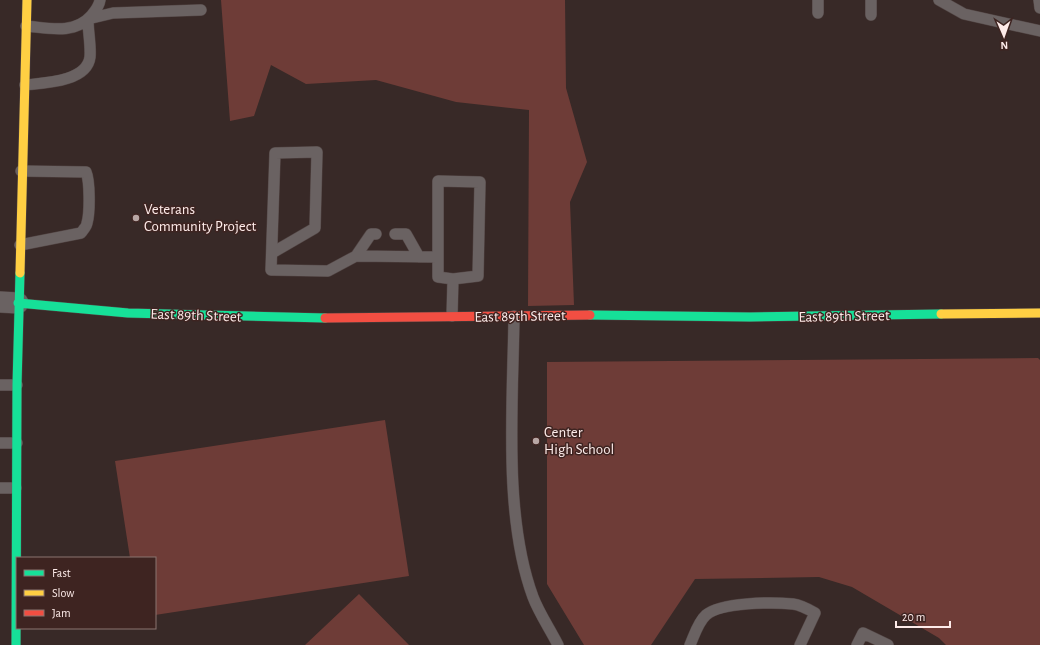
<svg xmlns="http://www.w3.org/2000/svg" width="1040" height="645" viewBox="0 0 1040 645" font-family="'Alegreya Sans',sans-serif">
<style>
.green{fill:#6e3c37}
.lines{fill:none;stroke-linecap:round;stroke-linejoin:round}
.lane-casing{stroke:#524544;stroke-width:12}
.street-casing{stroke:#524544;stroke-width:22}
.fast-casing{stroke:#524544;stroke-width:10}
.slow-casing{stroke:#524544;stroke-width:10}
.jam-casing{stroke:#524544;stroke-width:10}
.lane{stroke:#6a6262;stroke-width:11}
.street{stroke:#6a6262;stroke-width:21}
.fast{stroke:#16e098;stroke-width:9}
.slow{stroke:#ffcf43;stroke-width:9}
.jam{stroke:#f24e42;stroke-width:9}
.poi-dot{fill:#b8a7a5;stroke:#3e2421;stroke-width:1.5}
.labels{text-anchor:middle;stroke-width:3;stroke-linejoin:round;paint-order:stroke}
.poi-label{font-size:15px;fill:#fdebe9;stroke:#3e2421;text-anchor:start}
.street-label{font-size:15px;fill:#fdebe9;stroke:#3e2421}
</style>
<rect width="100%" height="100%" fill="#382927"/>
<!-- green -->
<path class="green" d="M221,0H565L566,88L587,162L570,202L574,305L528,306L529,110L456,102L376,80L306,84L271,65L254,116L230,121Z
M1038,358L1040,360V645H946L939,638L852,587L819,577L695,579L651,645H584L547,584V362Z
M385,420L409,576L155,615V558H130L115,461Z
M359,594L409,645H305Z"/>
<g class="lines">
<!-- lane casing -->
<g class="lane-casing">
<path id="lane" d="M939,0L964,14L1040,31
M1039,0L1040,8
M818,13V0
M871,15V0
M26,26C48,28 74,35 91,16C95,11 99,7 100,0
M25,85C43,83 87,82 90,57C91,45 88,32 88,19L113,13L201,10
M395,234H406L419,257
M20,245L81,233C83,230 87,226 87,223C90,213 90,181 86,172L21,171
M272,253L315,228L317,152L275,153L271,270L328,271L356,256L438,257
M356,256L371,234H376
M452,316L453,279L478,276L480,182L438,181V277L453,279
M514,316C513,402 503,516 533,597C539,613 550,629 558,645
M0,385H17
M0,443H17
M0,488H16
M690,645C694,636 698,622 706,615C721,602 773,602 793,604C801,605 808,609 815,613L800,645
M857,645L863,633L888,645"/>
</g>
<!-- street casing -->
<g class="street-casing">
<path id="street" d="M0,302L18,303"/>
</g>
<!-- fast casing -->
<g class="fast-casing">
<path id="fast" d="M18,303L128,313L325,318
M590,315L750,317L941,314
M16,645L17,385L20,273"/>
</g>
<!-- slow casing -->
<g class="slow-casing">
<path id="slow" d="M20,273L27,0
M941,314L1040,313"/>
</g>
<!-- jam casing -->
<g class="jam-casing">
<path id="jam" d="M325,318L590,315"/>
</g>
<!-- lane -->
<use href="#lane" class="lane"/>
<!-- street -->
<use href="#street" class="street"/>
<!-- fast -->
<use href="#fast" class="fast"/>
<!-- slow -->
<use href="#slow" class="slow"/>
<!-- jam -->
<use href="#jam" class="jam"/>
</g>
<!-- markers -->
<g class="poi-dot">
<circle cx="136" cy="218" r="4"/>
<circle cx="536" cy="441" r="4"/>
</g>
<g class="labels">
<!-- poi labels -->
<g class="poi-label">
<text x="144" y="214">Veterans<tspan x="144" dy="17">Community Project</tspan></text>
<text x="544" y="437">Center<tspan x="544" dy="17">High School</tspan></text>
</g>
<!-- street labels -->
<g class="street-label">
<text transform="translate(196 315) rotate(2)" y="5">East 89th Street</text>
<text transform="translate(520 316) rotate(-1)" y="5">East 89th Street</text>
<text transform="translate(844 316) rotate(-1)" y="5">East 89th Street</text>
</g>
</g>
<!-- legend -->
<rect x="16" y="557" width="140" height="72" fill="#3e2421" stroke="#8a7471"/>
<rect x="24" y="570" width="20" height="6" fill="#16e098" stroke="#8a7471"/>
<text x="52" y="577" font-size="12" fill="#fdebe9">Fast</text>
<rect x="24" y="590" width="20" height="6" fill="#ffcf43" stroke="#8a7471"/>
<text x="52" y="597" font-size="12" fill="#fdebe9">Slow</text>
<rect x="24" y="610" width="20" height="6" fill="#f24e42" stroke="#8a7471"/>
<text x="52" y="617" font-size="12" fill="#fdebe9">Jam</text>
<!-- north arrow -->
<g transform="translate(1004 36) rotate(178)" stroke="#3e2421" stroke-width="3" paint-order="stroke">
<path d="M0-3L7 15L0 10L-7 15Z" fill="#fdebe9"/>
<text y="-6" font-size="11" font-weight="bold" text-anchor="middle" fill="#fdebe9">N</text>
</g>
<!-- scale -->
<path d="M896 621v6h54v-6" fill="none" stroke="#fdebe9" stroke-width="2"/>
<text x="902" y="621" font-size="12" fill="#fdebe9" stroke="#3e2421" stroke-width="3" paint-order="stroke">20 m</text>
</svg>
